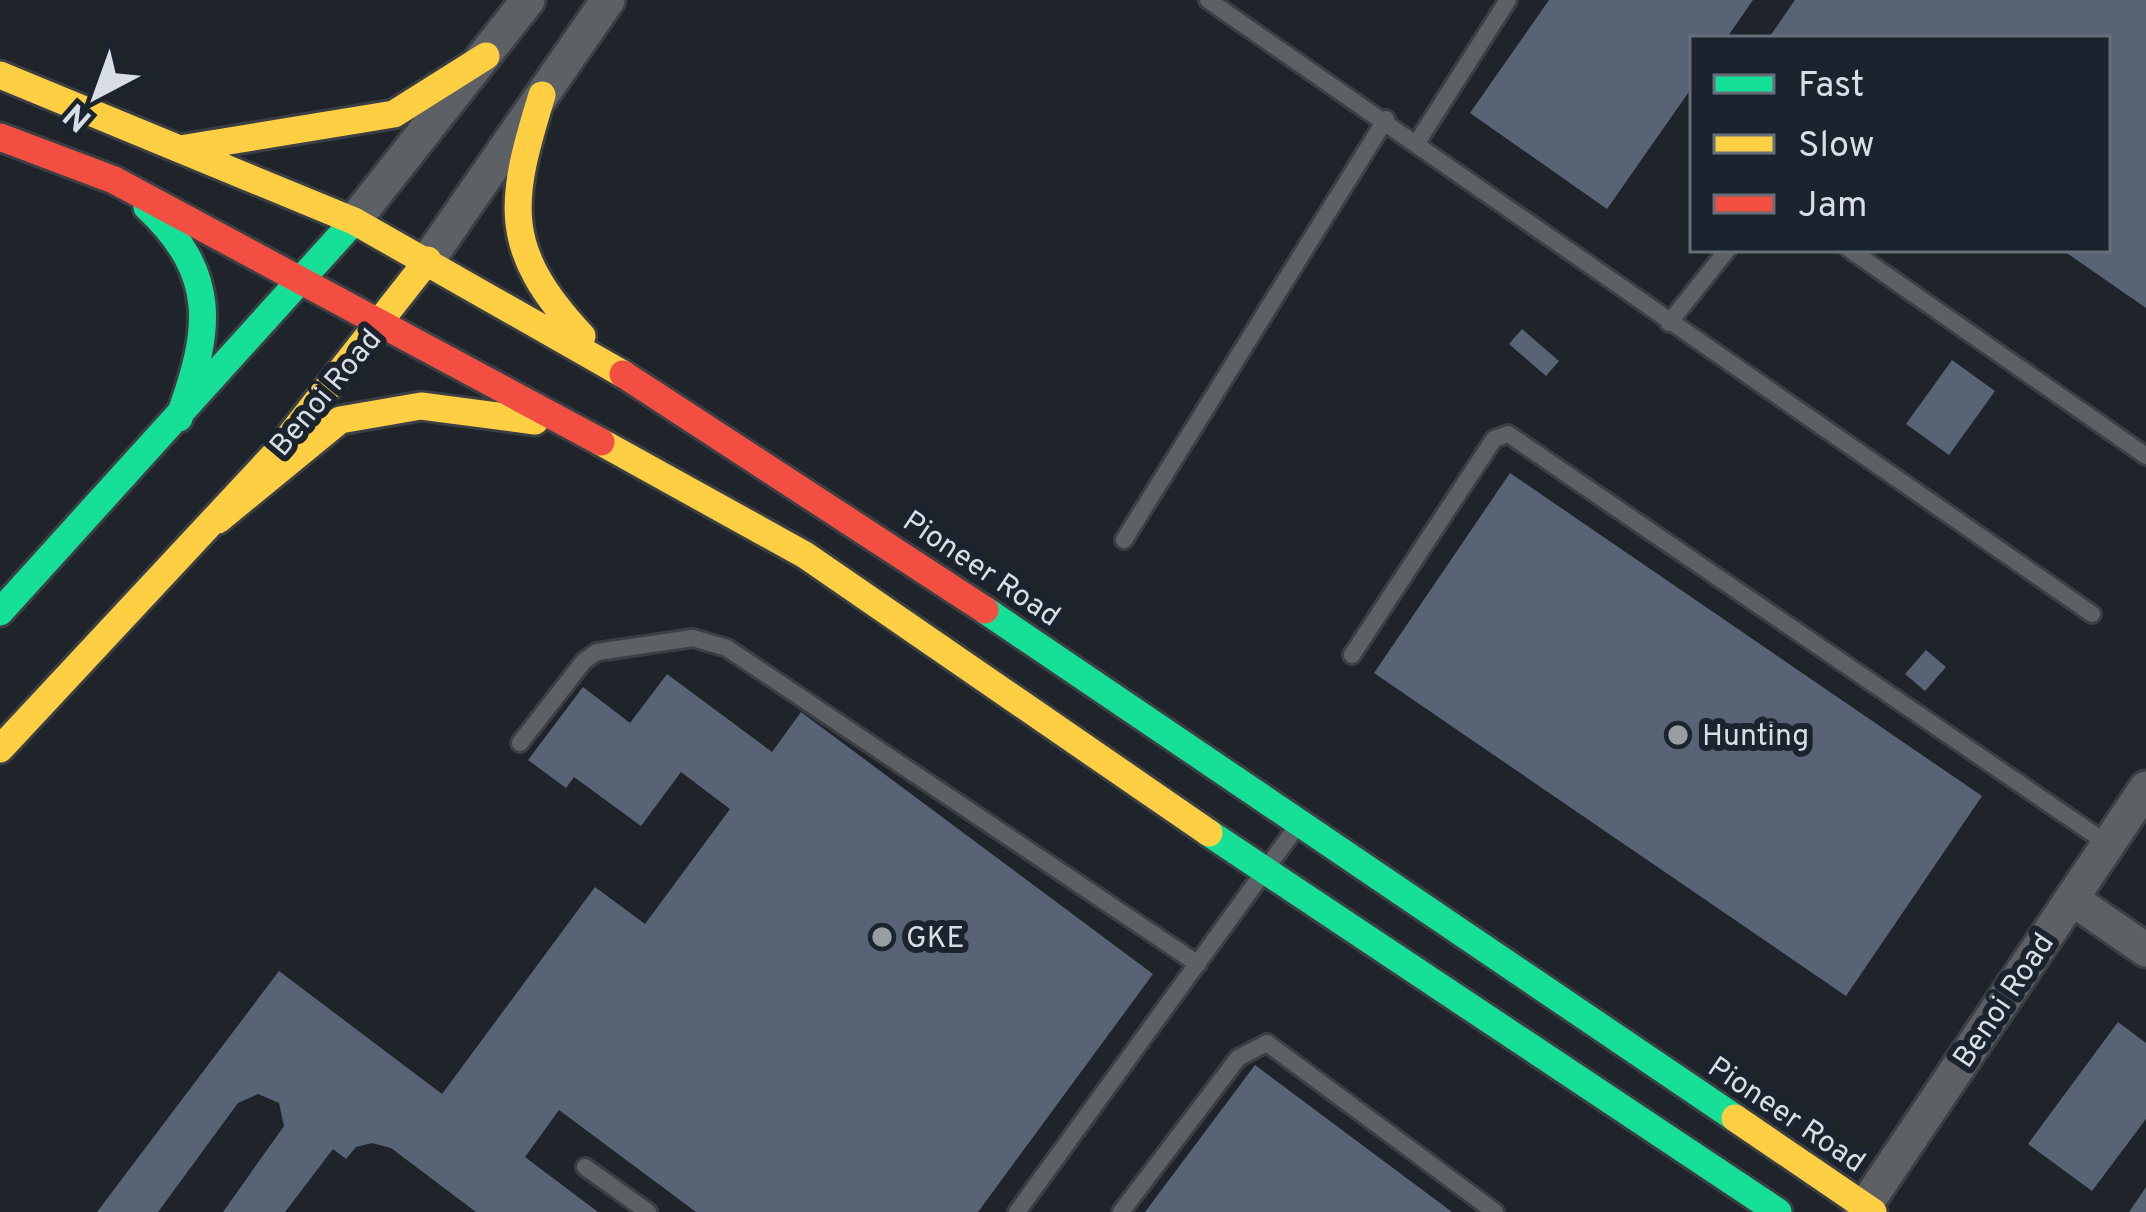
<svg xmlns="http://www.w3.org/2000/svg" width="2146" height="1212" viewBox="0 0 2146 1212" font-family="Overpass,sans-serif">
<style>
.building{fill:#586475}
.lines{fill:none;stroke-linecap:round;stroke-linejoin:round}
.lane-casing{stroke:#3b3f44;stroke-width:22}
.street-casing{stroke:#3b3f44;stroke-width:39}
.fast-casing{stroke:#3b3f44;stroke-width:33}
.slow-casing{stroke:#3b3f44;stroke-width:33}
.jam-casing{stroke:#3b3f44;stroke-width:33}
.lane{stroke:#5d6166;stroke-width:16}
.street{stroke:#5d6166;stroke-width:33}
.fast{stroke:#16e098;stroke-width:27}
.slow{stroke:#ffcf43;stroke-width:27}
.jam{stroke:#f24e42;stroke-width:27}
.poi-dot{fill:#989da4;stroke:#1b232e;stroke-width:4.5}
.labels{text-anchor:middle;stroke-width:12;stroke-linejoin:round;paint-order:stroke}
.street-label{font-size:30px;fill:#d9dee6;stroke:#1b232e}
.poi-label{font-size:30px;fill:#d9dee6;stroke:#1b232e;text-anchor:start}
</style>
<rect width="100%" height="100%" fill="#1f242a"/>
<!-- building -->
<path class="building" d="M1549,0H1753L1726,39H1693V86L1607,209L1470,113Z
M1795,0H2146V308L2061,249H2107V39H1768Z
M1522,329L1559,361L1546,376L1509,344Z
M1952,360L1995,391L1949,455L1906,424Z
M1510,473L1982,796L1846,996L1374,673Z
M1926,650L1946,667L1925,691L1905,674Z
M667,674L772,752L801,712L1153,974L978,1212H696L559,1110L525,1157L598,1212H476L391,1148L372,1143L356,1147L346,1159L333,1149L285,1212H223L284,1126L279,1103L258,1094L238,1103L158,1212H97L279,971L442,1094L595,887L645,924L730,809L681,772L641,826L574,777L566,788L528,760L583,687L630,723Z
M2118,1022L2146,1043V1119L2092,1191L2028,1144Z
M1255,1065L1452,1212H1145Z
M2146,1187V1212H2129Z"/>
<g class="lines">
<!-- lane casing -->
<g class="lane-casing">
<path id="lane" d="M1208,0L2092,614
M1418,141L1508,0
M1849,249L2146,456
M1669,323L1728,249
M1124,540L1386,119
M1352,655L1494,439L1508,434L2108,844
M520,743L584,661L597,652L693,638L727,648L1198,964
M585,1167L648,1212
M1017,1212L1295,829
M1121,1212L1238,1058L1267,1043L1495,1212"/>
</g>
<!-- street casing -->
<g class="street-casing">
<path id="street" d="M354,221L528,0
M428,260L608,0
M2072,899L2146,950
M1861,1212L2146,788"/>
</g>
<!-- fast casing -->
<g class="fast-casing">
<path id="fast" d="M147,207C219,275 211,330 179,418
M985,610L1735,1118
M0,612L354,221
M1209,833L1778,1212"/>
</g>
<!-- slow casing -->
<g class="slow-casing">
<path id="slow" d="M0,75L354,221L623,374
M542,95C509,202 500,248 582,336
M180,149L394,114L486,56
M601,442L805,555L1209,833
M218,520L340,420L421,406L535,421
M0,749L277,452L428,260
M1735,1118L1873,1212"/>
</g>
<!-- jam casing -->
<g class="jam-casing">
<path id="jam" d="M0,137L114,180L601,442
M623,374L985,610"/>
</g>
<!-- lane -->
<use href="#lane" class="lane"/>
<!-- street -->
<use href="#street" class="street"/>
<!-- fast -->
<use href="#fast" class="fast"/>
<!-- slow -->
<use href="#slow" class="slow"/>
<!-- jam -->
<use href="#jam" class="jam"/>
</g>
<!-- markers -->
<g class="poi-dot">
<circle cx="1678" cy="735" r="12"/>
<circle cx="882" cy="937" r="12"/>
</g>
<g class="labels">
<!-- street labels -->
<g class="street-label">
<text transform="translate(325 392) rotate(-50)" y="10">Benoi Road</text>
<text transform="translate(982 568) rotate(34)" y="10">Pioneer Road</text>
<text transform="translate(2003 1000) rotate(-56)" y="10">Benoi Road</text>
<text transform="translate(1787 1114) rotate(34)" y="10">Pioneer Road</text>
</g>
<!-- poi labels -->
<g class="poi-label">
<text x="1702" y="745">Hunting</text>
<text x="906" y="947">GKE</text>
</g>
</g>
<!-- legend -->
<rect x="1690" y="36" width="420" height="216" fill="#1b232e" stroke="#676e78" stroke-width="3"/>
<rect x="1714" y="75" width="60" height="18" fill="#16e098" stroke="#676e78" stroke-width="3"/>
<text x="1798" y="96" font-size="36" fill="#d9dee6">Fast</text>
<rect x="1714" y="135" width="60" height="18" fill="#ffcf43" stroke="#676e78" stroke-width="3"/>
<text x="1798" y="156" font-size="36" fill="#d9dee6">Slow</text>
<rect x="1714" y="195" width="60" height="18" fill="#f24e42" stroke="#676e78" stroke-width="3"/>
<text x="1798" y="216" font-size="36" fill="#d9dee6">Jam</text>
<!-- north arrow -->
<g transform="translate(96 96) rotate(221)" stroke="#1b232e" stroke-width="9" paint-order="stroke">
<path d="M0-9L21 45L0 30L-21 45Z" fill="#d9dee6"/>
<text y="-18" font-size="33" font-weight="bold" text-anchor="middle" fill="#d9dee6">N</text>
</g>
</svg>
